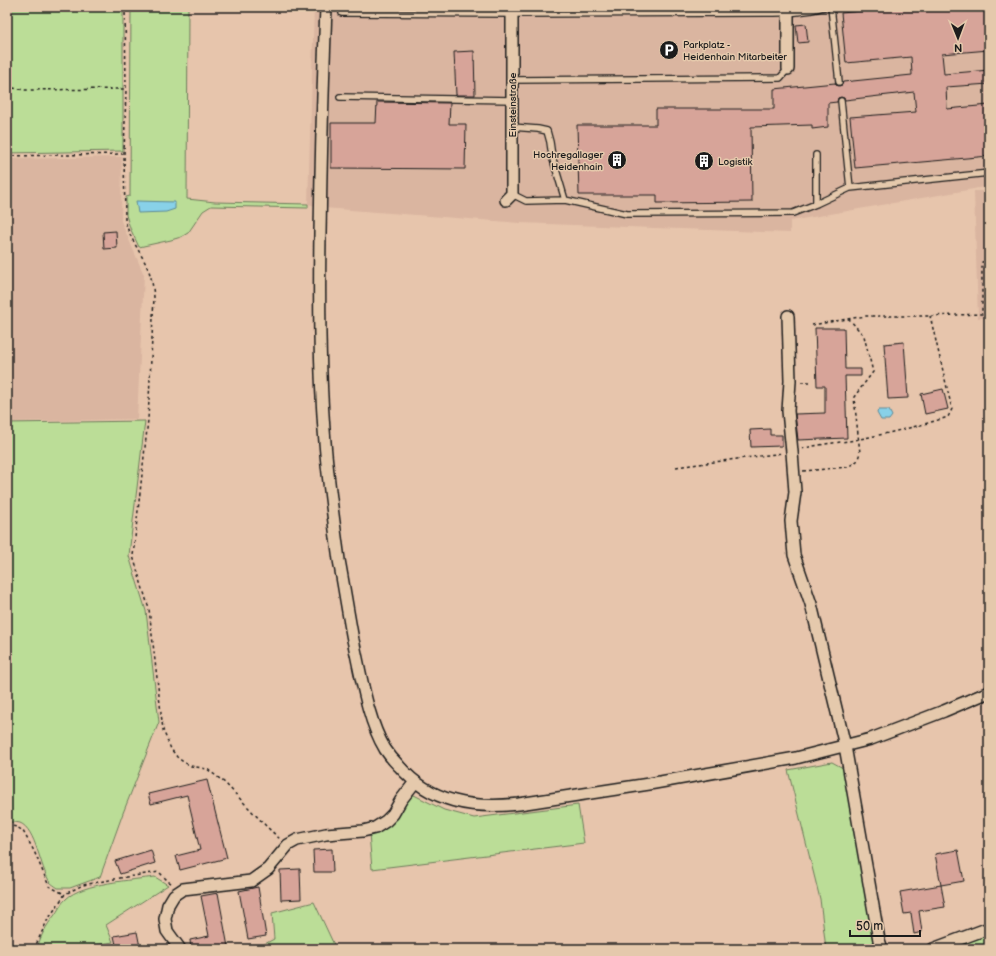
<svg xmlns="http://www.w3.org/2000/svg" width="996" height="956" viewBox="0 0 996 956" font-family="'Balsamiq Sans',sans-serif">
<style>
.built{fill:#dab5a0}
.green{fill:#bbdd97;stroke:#6c7c5a}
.water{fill:#88d1e8;stroke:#5d8996}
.building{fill:#d7a499;stroke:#1c1c1c}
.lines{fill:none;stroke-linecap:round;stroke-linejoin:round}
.lane-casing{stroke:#1c1c1c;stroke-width:8}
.street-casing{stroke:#1c1c1c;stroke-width:14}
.path{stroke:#1c1c1c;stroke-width:1.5;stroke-dasharray:3 3;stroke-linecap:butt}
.lane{stroke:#e5c9ac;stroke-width:5.5}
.street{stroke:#e5c9ac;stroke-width:11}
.labels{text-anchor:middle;stroke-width:3;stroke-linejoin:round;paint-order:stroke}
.poi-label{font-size:10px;fill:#1c1c1c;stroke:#e5c9ac;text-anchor:start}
.street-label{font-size:10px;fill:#1c1c1c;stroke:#e5c9ac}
</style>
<rect width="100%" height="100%" fill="#e7c5ac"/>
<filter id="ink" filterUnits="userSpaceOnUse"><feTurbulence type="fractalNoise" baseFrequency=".025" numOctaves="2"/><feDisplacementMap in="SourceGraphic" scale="8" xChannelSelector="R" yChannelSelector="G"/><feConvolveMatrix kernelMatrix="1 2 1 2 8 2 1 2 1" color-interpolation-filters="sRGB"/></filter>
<g filter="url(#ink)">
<!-- built -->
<path class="built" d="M314,7H989V186L968,190L790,221V233L520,223L324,208L308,204Z
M122,157L121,221L144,275L137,419L7,422V159Z
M974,191H989V318H978Z"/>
<!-- green -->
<path class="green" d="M7,7H123V151L7,153Z
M131,7H188L187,199L215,202L308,204V208L211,206L203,211L188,233L181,237L171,240L139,247L130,228L126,215V197L130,196Z
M145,421L130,546L129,556L146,611L159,722L123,813L100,877L70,888H58C55,886 52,884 50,882C40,868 36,829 20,823C16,822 11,822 7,822V423Z
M832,762L843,768L878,949H826L820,899L788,770Z
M414,795L444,810L474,818L578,805L584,843L372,869L369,833L410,797Z
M155,877L168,885L106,925L113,942L74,949H37C40,937 46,926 54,916C58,911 61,903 66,899C82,883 133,880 155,877Z
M314,902L336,949H258L257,948L274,939L272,913Z
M989,931V949H940Z"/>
<!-- water -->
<path class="water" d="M136,201L175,202V209L166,212L138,213Z
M878,410H889L892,416L889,420H881L877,413Z"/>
<!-- building -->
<path class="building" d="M905,7H989V50L942,54L944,74L989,70V84L946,87L947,109L989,105V156L855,168L850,117L916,112L914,92L845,100L844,98L841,97L838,98L837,102L828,103V127L812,129V125L751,127L752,202L657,203V195H579L577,125H656V109H774V89L835,83L836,85L839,86L842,85L843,82L912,75L911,57L846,63L841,13Z
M806,24L808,42L798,43L796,25Z
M474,51L475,95H456L454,52Z
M377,102L450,103L449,124H466L465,169L331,168V123H376Z
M116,231L117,248L104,249L103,232Z
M815,328H844L845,369H861V376H845L847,438L798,440L795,414L825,413V386H817Z
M904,342L908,398L888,399L884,344Z
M943,389L948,409L925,414L921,394Z
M770,429V435H782V446L751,447L750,430Z
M207,780L227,858L180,870L176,856L200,850L187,795L151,804L148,794Z
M332,849L333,872H314L313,850Z
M151,850L155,863L120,874L115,861Z
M958,850L964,881L941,885L935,854Z
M300,869L301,899L281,900L280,870Z
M941,885L945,907L919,911L922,932L914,934L911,913L904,914L900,892Z
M258,887L266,936L248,939L239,891Z
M218,893L228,947L219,949H191L190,940L209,936L201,896Z
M137,932L140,947L126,949H117L114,936Z"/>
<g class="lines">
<!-- lane casing -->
<g class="lane-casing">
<path id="lane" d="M342,7V13L512,14L765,13C785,13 805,13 824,7
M831,7L839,82
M512,80L780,78L788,69
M340,97L512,100
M841,101L850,188
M512,127L538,129L547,131L550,142L552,156L565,200
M512,194L526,201L565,200L627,214L793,213L816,204L850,188L989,173
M816,204V155"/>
</g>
<!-- street casing -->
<g class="street-casing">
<path id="street" d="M326,7C323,83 321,158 320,234C319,303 319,373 325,442C328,482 334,521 339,560C344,587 348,613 353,640C361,674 367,719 385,749C389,755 394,761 399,766C431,803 473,809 519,804L649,784L796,758L871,739L944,711L989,692
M787,7L788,13V69
M506,200L512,194V7
M788,316L790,381L788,411L792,452L795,492L791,521L794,555L811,604L845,746L879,940L882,949
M180,949L167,931L165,919L168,905L174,895L183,889L251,881L268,869L288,845L297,840L326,834L363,831L375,828L386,821L393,814L401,800L415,782
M933,949L989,928"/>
</g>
<!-- path -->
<path class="path" d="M125,7L126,89L124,154L125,220C129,238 141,252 148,269C152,278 153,287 154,297L148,420L133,556L149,609L163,730L171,749L177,757L182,761L191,766L207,769L215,775L225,783L267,827L280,839
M7,87L25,90L126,89
M7,156L123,154
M812,325L866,316H930L982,314V262L989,261
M801,382H813
M802,449C821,443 841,443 860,439C890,433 919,426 948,417L952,409L930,316
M676,467L783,453
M803,471L848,467L857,461L860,453L854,397L873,372L864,336L849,319
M7,825L17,827L23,831L34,851L49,886L58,891L65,894
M34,949L47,921L65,894L83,885L120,878L159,872L169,882L173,884"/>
<!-- lane -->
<use href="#lane" class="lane"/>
<!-- street -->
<use href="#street" class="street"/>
</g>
</g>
<!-- icons -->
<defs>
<g id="parking-disc" transform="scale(1)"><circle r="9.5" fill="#1c1c1c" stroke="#e5c9ac"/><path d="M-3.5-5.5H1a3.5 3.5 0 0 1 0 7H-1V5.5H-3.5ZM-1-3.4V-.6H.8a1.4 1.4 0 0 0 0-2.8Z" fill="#fff"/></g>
<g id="building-disc" transform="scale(1)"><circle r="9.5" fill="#1c1c1c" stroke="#e5c9ac"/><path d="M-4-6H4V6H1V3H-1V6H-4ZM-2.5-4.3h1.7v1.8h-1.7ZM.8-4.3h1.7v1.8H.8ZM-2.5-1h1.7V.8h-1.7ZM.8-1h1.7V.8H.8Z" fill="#fff"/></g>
</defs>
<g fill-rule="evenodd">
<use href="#parking-disc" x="669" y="50"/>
<use href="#building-disc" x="617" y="160"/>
<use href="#building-disc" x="704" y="161"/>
</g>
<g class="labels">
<!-- poi labels -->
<g class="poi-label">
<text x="683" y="48">Parkplatz -<tspan x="683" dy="12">Heidenhain Mitarbeiter</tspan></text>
<text x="603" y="158" text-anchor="end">Hochregallager<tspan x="603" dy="12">Heidenhain</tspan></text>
<text x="718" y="165">Logistik</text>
</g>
<!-- street labels -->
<g class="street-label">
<text transform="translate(512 105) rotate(-90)" y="4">Einsteinstraße</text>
</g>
</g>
<!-- margin -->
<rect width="996" height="956" fill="none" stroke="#e5c9ac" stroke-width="24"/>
<rect x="12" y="12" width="972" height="932" fill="none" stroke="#1c1c1c" stroke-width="1.5" filter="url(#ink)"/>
<!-- north arrow -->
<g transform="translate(958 38) rotate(179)" stroke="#e5c9ac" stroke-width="3" paint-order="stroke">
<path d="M0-3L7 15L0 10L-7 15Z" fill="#1c1c1c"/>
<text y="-6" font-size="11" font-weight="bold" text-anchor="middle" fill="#1c1c1c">N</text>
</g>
<!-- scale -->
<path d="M850 930v6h70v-6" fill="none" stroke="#1c1c1c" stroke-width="2"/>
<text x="856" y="930" font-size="12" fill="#1c1c1c" stroke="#e5c9ac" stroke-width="3" paint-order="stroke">50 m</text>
</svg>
